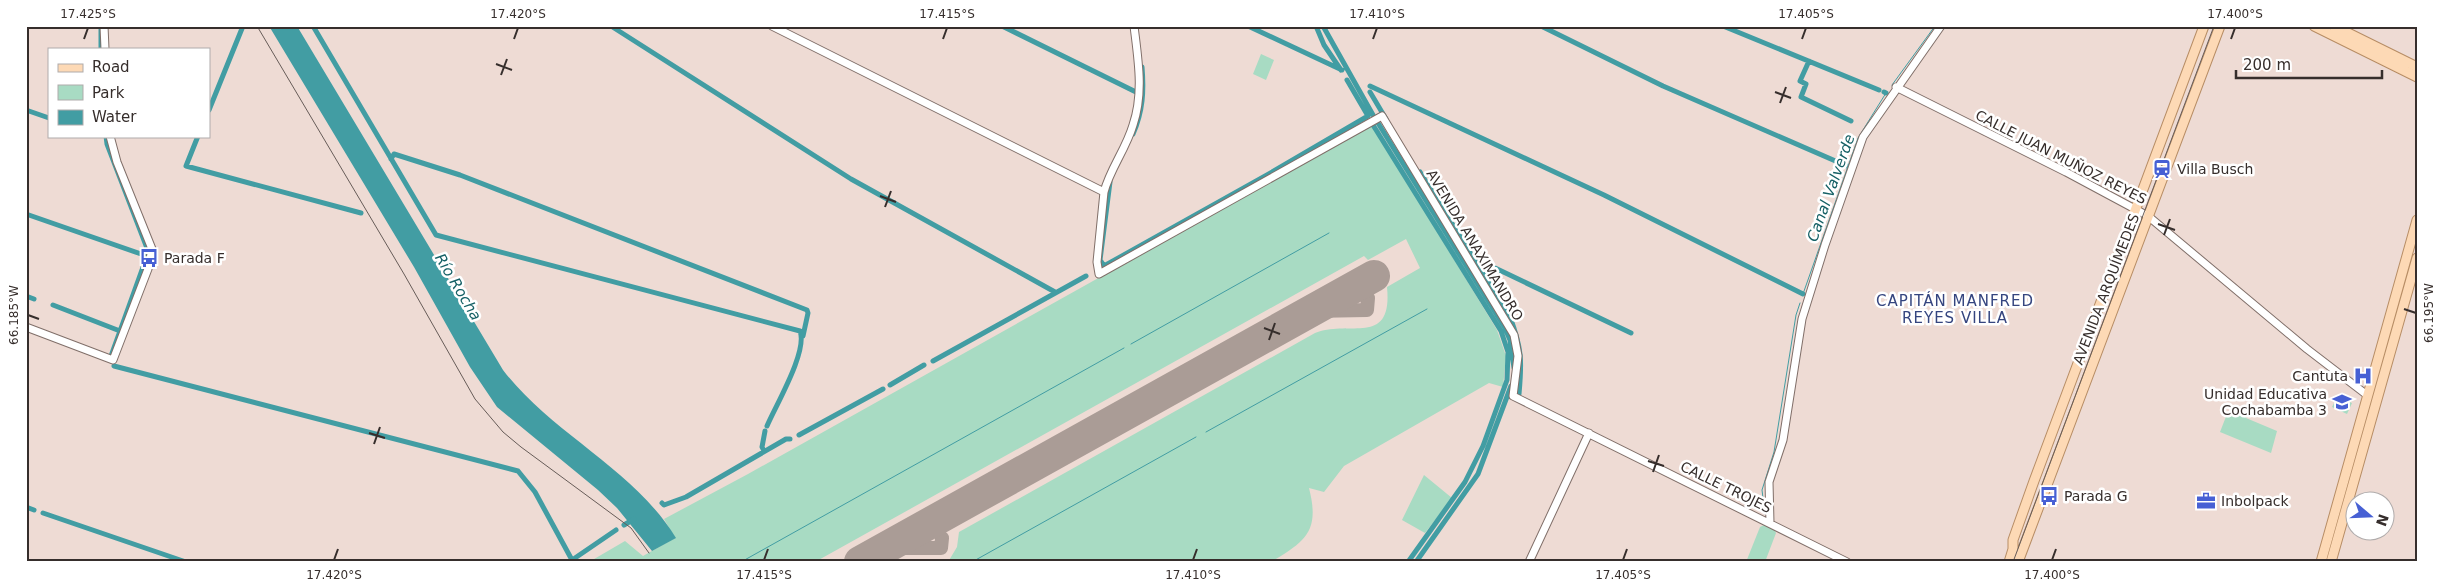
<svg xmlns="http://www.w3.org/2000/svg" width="2443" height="588" viewBox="0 0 2443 588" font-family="'DejaVu Sans',sans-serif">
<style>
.green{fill:#a8dbc3}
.water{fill:#429da3}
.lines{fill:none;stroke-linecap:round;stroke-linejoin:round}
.stream{stroke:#429da3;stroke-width:1}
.canal{stroke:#429da3;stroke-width:5}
.taxiway{stroke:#aa9c96;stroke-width:14}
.runway{stroke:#aa9c96;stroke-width:32}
.minor-casing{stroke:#806f69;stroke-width:9}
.major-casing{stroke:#b78d65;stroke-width:11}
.minor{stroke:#fff;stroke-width:7}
.major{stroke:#fdd9b5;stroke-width:9}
.tram{stroke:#675c58;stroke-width:1}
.ticks{fill:none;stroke:#362e2c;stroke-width:2}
.labels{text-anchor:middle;stroke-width:5;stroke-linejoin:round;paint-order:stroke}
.street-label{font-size:14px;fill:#362e2c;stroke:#fff}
.poi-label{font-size:14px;fill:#362e2c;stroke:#fff;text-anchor:start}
.water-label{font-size:15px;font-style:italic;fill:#156065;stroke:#fff}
.neighbourhood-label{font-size:15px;letter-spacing:1px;fill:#35457f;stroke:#fff}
.neatline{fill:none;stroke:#362e2c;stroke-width:2}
.ticks-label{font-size:12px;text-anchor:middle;fill:#362e2c}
</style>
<rect width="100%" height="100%" fill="#eedbd4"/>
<!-- green -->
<path class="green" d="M1261,54L1274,60L1266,80L1253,74Z
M1372,125L1497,330L1506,356L1503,387L1489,383L1344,466L1324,492L1309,488C1320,531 1306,541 1271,562H948L957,547L959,532L1315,333C1348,319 1393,348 1387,287L1420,268L1406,239L1368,260L1364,256L815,562H589L625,541L643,556L675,538L664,519L748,474Z
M2337,397L2352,403L2347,414L2332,407Z
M2238,411L2247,415L2246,418L2277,431L2271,453L2220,432L2227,414L2236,417Z
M1424,475L1452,498L1425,533L1402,520Z
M1764,525L1774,529L1776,533L1765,562H1746L1760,527Z"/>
<!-- water -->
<path class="water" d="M269,26H297L503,370C552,434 634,469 676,538L652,551L617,508L598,490L497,407L470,367L414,267Z"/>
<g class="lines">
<!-- stream -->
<path class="stream" d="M2334,31L2342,35
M2351,39L2369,48
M1892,85L1935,26
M1803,294L1858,138L1886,93
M1131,344L1329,233
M1206,432L1427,309
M1765,514L1762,490L1774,452L1796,315L1800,303
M741,562L1124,348
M972,562L1196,437"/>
<!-- canal -->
<path class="canal" d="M101,26V49
M313,26L436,235L800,331C808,351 776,405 767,426
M611,26L851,179L1055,292
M1002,26L1138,93
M1248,26L1342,70
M1316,26L1324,45L1341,70
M1323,26L1373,115
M1541,26L1663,86L1847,166
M1723,26L1879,90
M1809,61L1800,81L1806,84L1801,97L1851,121
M1370,86L1604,195L1803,294
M1370,92L1386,119
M1884,92L1886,93
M26,110L49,118
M209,110L243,26
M1378,123L1505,328L1510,340L1514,368
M1373,125L1501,331L1508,352L1507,380L1483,446L1465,482L1408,562
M1133,134C1143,111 1144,91 1142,67
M106,136L107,144L147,248
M198,136L186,166L361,213
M391,159L394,154L460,175L807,310L808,313L803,336
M1420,172L1510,317C1522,349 1522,361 1519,394
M1110,182L1100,260L1104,266L1267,175L1368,116L1347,80
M26,214L147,256L111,356
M1472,257L1631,333
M26,296L34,299
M53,305L120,331
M933,361L1086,276
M114,366L518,471L535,492L572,560L569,562
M890,385L924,365
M799,435L883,389
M764,451L762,447L765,431
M662,503L664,505L686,497L786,439H790
M26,507L34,510
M43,513L186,562
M624,525L634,519
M575,558L616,530
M1416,562L1478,474L1511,386"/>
<!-- taxiway -->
<path class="taxiway" d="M1311,311L1367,310L1368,298
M884,548H941L942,538"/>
<!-- runway -->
<path class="runway" d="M860,562L1374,276"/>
<!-- minor casing -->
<g class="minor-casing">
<path id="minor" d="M104,26L105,49
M772,26L1104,192
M1134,26C1138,59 1144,93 1133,125C1126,149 1110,169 1104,192L1097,262L1099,274L1382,116L1514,335L1518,356L1513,396L1847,562
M1896,87L2066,172L2148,216L2307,349L2367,395
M26,327L113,360L148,269L152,249L117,162L110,136
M1770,523L1769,482L1783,440L1802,319L1825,245L1863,137L1941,26
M1529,562L1589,433"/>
</g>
<!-- major casing -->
<g class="major-casing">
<path id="major" d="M2314,26L2417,77
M2334,26L2417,67
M2009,562L2013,549V540L2034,481L2204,26
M2018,562L2220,26
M2321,562L2417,220
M2331,562L2417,258"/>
</g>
<!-- minor -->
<use href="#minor" class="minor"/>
<!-- major -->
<use href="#major" class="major"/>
<!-- tram -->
<path class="tram" d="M257,26L404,274L475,399L503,432L521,447L631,528L649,553
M2013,562L2214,26"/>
</g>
<!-- ticks -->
<path class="ticks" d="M84,39L88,28M514,39L518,28M943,39L947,28M1373,39L1377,28M1802,39L1806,28M2231,39L2235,28M496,64L512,70M501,75L507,59M1775,92L1791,98M1780,103L1786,87M880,196L896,202M885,207L891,191M2158,224L2175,230M2164,235L2170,219M2404,309L2416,313M28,315L39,319M1264,328L1280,334M1269,340L1275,323M369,433L385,438M374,444L380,427M1648,461L1664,466M1653,472L1659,455M334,560L338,549M764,560L768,549M1193,560L1197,549M1623,560L1627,549M2052,560L2056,549"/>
<!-- icons -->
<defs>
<g id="station-bare" transform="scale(1.5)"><path d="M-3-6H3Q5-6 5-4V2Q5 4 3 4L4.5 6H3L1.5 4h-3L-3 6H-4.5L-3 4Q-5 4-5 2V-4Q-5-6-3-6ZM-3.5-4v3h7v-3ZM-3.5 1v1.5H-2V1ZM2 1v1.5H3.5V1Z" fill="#4760d4" stroke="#fff" stroke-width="2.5" paint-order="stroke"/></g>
<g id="bus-bare" transform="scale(1.5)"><path d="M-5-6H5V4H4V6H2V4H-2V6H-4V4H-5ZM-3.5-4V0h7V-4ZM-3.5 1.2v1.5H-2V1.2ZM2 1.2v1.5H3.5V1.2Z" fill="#4760d4" stroke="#fff" stroke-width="2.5" paint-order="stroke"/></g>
<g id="hospital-bare" transform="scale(1.5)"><path d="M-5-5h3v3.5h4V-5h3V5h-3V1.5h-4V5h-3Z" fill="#4760d4" stroke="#fff" stroke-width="2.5" paint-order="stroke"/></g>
<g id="school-bare" transform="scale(1.5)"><path d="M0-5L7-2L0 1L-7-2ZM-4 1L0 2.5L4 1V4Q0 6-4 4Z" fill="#4760d4" stroke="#fff" stroke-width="2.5" paint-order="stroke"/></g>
<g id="office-bare" transform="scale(1.5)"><path d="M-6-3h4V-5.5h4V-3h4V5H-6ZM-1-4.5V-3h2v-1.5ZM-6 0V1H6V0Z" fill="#4760d4" stroke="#fff" stroke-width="2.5" paint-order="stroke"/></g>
</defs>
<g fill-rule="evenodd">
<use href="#station-bare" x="2162" y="169"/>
<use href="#bus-bare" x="149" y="258"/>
<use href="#hospital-bare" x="2363" y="376"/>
<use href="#school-bare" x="2342" y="402"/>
<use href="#bus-bare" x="2049" y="496"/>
<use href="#office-bare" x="2206" y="501"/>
</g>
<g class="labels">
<!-- street labels -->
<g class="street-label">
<text transform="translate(2061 157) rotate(27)" y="5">CALLE JUAN MUÑOZ REYES</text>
<text transform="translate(1475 245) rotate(59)" y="5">AVENIDA ANAXIMANDRO</text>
<text transform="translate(2106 289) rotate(-69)" y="5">AVENIDA ARQUÍMEDES</text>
<text transform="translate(1726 487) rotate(26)" y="5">CALLE TROJES</text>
</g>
<!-- poi labels -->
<g class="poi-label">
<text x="2177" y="174">Villa Busch</text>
<text x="164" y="263">Parada F</text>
<text x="2348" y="381" text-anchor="end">Cantuta</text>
<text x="2327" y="399" text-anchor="end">Unidad Educativa<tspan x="2327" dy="16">Cochabamba 3</tspan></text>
<text x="2064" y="501">Parada G</text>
<text x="2221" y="506">Inbolpack</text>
</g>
<!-- water labels -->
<g class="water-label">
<text transform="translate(1831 188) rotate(-70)" y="5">Canal Valverde</text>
<text transform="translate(458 287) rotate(59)" y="5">Río Rocha</text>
</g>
<!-- neighbourhood labels -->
<g class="neighbourhood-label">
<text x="1955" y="306">CAPITÁN MANFRED<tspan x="1955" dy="17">REYES VILLA</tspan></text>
</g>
</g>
<!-- border -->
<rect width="2443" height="588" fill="none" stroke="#ffffff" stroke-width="55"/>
<!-- legend -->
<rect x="48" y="48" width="162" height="90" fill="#ffffff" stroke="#afabab"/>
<rect x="58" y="64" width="25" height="8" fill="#fdd9b5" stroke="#afabab"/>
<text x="92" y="72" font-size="15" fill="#362e2c">Road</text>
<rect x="58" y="85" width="25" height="15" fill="#a8dbc3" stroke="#afabab"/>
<text x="92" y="98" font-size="15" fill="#362e2c">Park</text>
<rect x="58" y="110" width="25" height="15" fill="#429da3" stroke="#afabab"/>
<text x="92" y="122" font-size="15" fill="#362e2c">Water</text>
<!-- north arrow -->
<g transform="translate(2370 516) rotate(109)"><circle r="24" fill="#ffffff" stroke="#afabab"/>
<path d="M0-4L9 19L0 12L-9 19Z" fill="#4760d4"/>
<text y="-8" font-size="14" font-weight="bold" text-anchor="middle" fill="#362e2c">N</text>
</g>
<!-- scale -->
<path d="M2236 70v8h146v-8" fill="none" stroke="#362e2c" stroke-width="2.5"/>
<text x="2243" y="70" font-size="15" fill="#362e2c" stroke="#ffffff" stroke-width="4" paint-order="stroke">200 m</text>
<rect x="28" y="28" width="2388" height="532" class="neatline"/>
<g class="ticks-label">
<text x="88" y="18">17.425°S</text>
<text x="518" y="18">17.420°S</text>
<text x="947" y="18">17.415°S</text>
<text x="1377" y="18">17.410°S</text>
<text x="1806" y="18">17.405°S</text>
<text x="2235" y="18">17.400°S</text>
<text transform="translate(2429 313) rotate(-90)" y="4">66.195°W</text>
<text transform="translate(14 315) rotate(-90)" y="4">66.185°W</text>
<text x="334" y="579">17.420°S</text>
<text x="764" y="579">17.415°S</text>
<text x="1193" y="579">17.410°S</text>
<text x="1623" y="579">17.405°S</text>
<text x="2052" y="579">17.400°S</text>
</g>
</svg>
